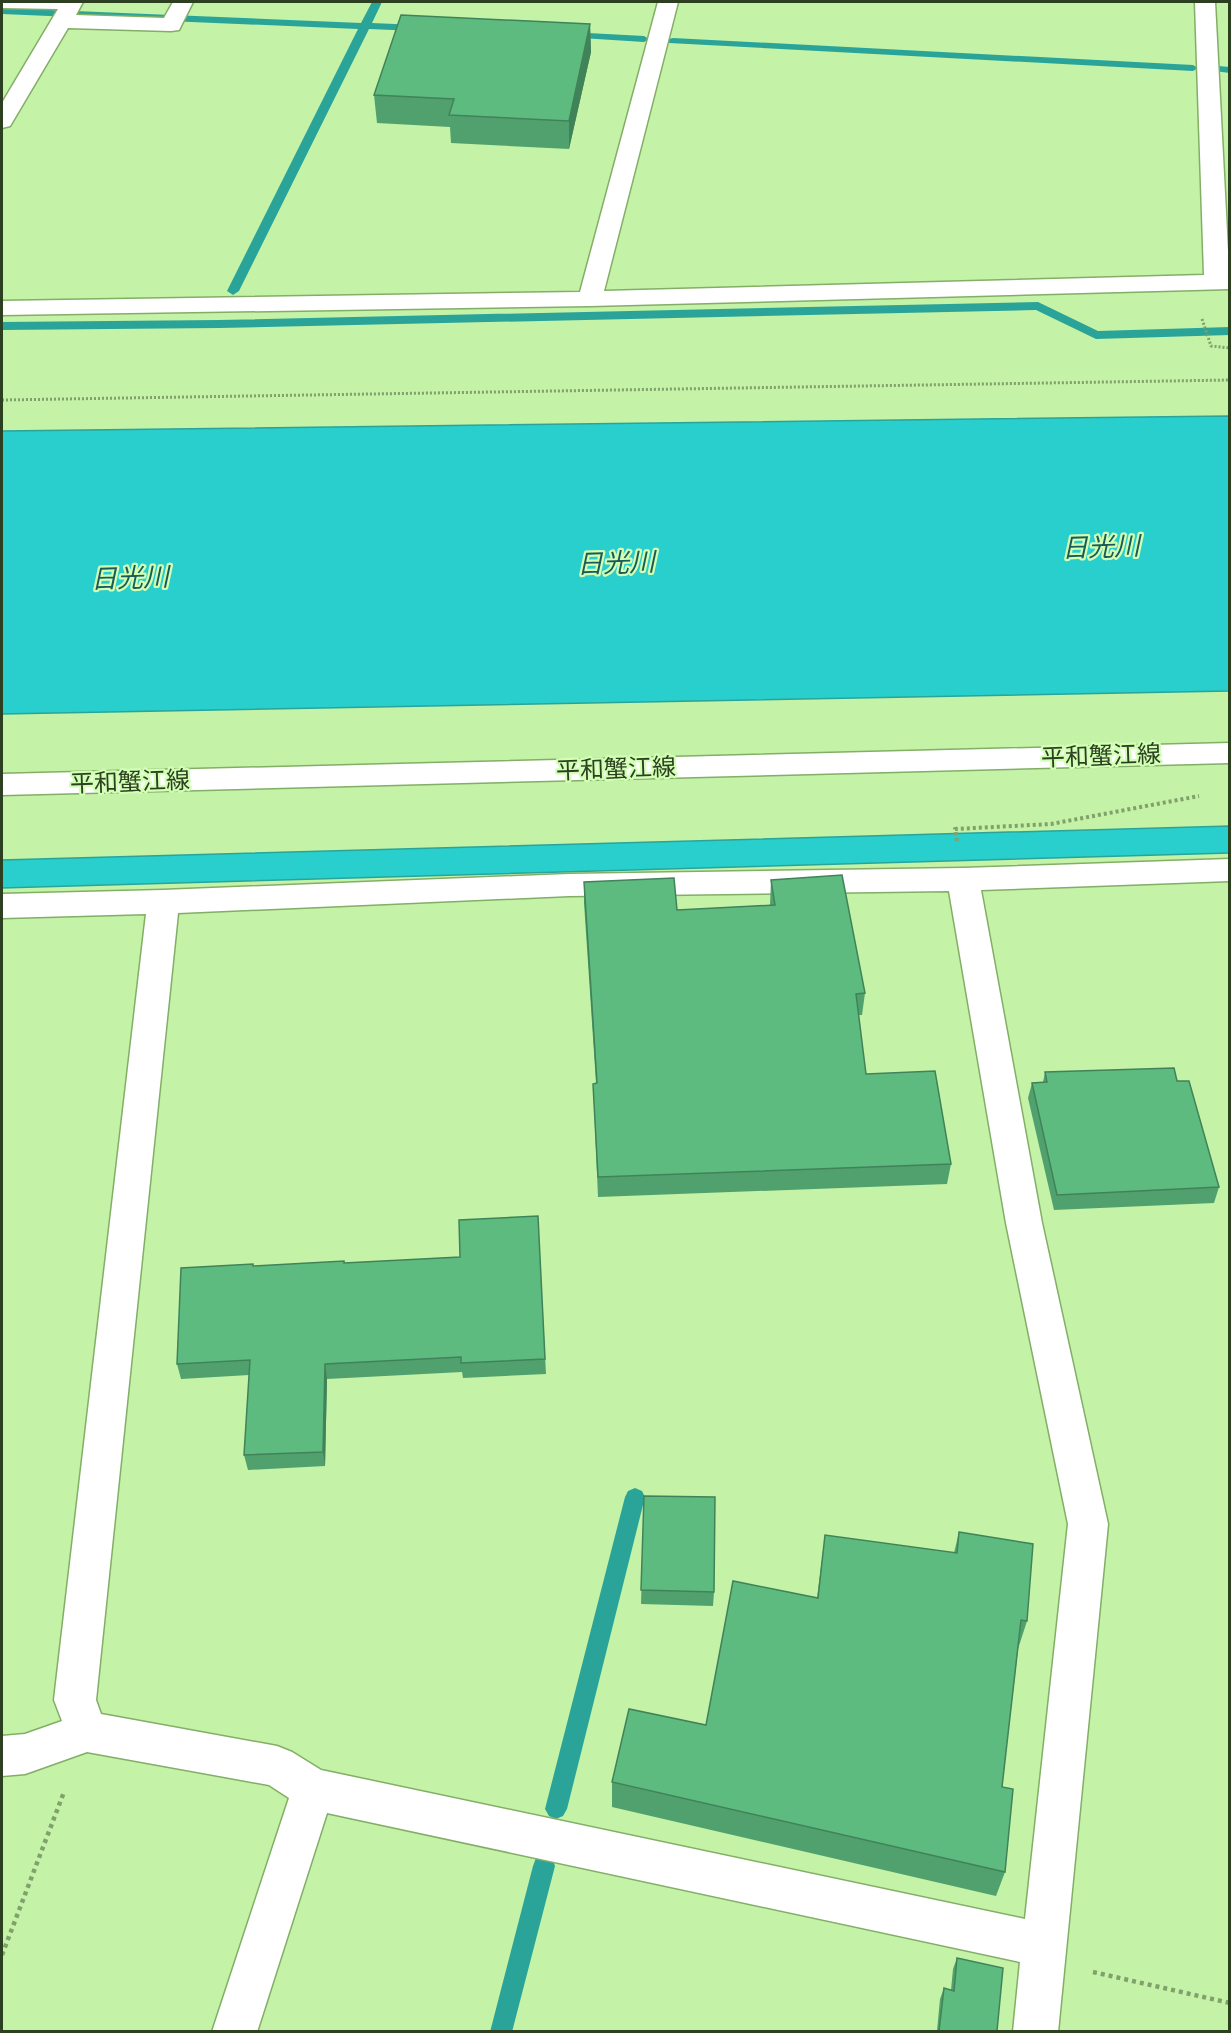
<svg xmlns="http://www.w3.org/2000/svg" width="1231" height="2033" viewBox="0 0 1231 2033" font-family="Jost,'Noto Sans JP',sans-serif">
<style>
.water{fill:#28cfcd;stroke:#2aa499;stroke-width:1.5}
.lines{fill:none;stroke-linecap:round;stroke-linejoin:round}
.stream{fill:#2aa499;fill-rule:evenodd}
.minor-casing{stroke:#83ae67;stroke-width:3}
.secondary-casing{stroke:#83ae67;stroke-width:3}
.path-far2{stroke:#80a16b;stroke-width:3;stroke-dasharray:2 2;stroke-linecap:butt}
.path-far1{stroke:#80a16b;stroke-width:4;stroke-dasharray:3 3;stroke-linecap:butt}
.path{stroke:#80a16b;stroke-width:4.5;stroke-dasharray:4 4;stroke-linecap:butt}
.minor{fill:#fff;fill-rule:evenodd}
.secondary{fill:#fff;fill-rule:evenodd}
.wall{fill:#50a16d}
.shaded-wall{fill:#418359}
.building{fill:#5dbb7f;stroke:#418359;stroke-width:1.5}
.labels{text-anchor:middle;stroke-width:4.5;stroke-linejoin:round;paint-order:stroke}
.street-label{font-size:24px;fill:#2d3f21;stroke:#d1ffb4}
.water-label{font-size:26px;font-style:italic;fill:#1b5a59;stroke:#d1ffb4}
</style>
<rect width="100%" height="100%" fill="#c4f2a7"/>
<!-- water -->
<path class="water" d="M1229,416V691L2,714V431Z
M1230,826L1229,853L2,888V860Z"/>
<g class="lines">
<!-- stream -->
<path class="stream" d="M372,2H382L372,23L417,25L422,28L417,31L369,29L239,291L233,295L227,291L358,29L2,14V8L361,23Z
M569,32L644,36L649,39L644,42L565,37V33Z
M673,38L1193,65L1198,68L1193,71L669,43V39Z
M1218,66L1230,67V73L1214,71L1213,69Z
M1038,302L1098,331L1230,327V335L1096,339L1036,310L219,328L2,330V322L219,320Z
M635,1488L642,1491L645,1497L567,1809L563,1816L556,1819L549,1816L545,1809L625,1497L628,1491Z
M544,1855L552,1858L555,1866L512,2032H490L533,1866L536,1858Z"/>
<!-- minor casing -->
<g class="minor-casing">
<path id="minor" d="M2,2H83L76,15L164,18L173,2H193L179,30L171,31L68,28L13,121L10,126L2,128V103L58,9L2,8Z
M658,2H678L604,291L1204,275L1195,2H1215L1230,289L590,306L2,315V301L580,292Z
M1230,859V881L981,890L1042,1223L1108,1524L1058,2032H1013L1020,1962L327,1813L257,2032H212L289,1798L269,1785L87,1752L25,1774L2,1776V1736L25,1734L62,1721L54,1700L146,914L2,918V894L163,890L569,874L963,868ZM949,891L1006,1223L1068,1524L1025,1919L321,1770L292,1752L277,1746L101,1714L96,1700L178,913L569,896Z"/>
</g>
<!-- secondary casing -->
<g class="secondary-casing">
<path id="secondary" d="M1230,743V763L2,795V774Z"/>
</g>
<!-- path-far2 -->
<path class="path-far2" d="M1202,319L1211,346L1230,348
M2,400L1230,380"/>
<!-- path-far1 -->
<path class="path-far1" d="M957,841L955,829L1051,824L1199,796"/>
<!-- path -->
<path class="path" d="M2,1955L64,1792
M1093,1972L1230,2003"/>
<!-- minor -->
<use href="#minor" class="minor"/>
<!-- secondary -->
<use href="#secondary" class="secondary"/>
</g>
<!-- wall -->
<path class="wall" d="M590,24L591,52L569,149L451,143L450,127L377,123L374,95Z
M771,880L865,993L862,1015H858L866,1074L951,1164L947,1184L598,1197L594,1104L593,1084L596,1083L584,903V882L677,910L770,905Z
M1045,1072L1177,1081L1219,1187L1214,1203L1054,1210L1028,1098L1032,1083L1043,1082Z
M538,1216L546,1374L463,1378L462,1372L327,1379L325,1466L248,1470L244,1455L249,1375L181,1379L177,1364L253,1266L345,1263L460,1257Z
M644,1496L714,1592L713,1606L641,1604Z
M959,1532L1027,1621L1018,1649L1002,1787L1005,1872L996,1896L612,1807V1782L706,1725L817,1598L825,1535L954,1553Z
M957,1958L997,2031H937L940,1999L944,1988L951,1990L953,1969Z"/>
<!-- shaded-wall -->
<path class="shaded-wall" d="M590,24L591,52L569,149V121Z
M325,1364L327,1379L325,1466L323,1452Z"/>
<!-- building -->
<path class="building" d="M401,15L590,24L569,121L449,115L454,99L374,95Z
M842,875L865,993L856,994L866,1074L935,1071L951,1164L598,1177L593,1084L597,1083L584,882L674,878L677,910L775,905L771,880Z
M1174,1068L1177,1081H1189L1219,1187L1057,1195L1032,1083L1047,1082L1045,1072Z
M538,1216L545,1359L461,1363V1357L325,1364L323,1452L244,1455L250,1360L177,1364L181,1268L253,1264V1266L344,1261V1263L460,1257L459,1220Z
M644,1496L715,1497L714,1592L641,1590Z
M959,1532L1033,1544L1027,1621L1021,1620L1002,1787L1013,1789L1005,1872L612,1782L629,1709L706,1725L733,1581L818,1598L825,1535L957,1553Z
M957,1958L1003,1968L997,2031H939L944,1988L954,1991Z"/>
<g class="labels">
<!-- street labels -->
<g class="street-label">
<text transform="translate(1101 756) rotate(-2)" y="8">平和蟹江線</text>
<text transform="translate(616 769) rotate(-2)" y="8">平和蟹江線</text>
<text transform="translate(130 782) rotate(-2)" y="8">平和蟹江線</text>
</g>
<!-- water labels -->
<g class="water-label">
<text transform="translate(1101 547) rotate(-2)" y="9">日光川</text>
<text transform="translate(616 563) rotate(-2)" y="9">日光川</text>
<text transform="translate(130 578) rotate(-2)" y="9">日光川</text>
</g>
</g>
<!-- border -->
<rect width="1231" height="2033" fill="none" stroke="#2d3f21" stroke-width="6"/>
</svg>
